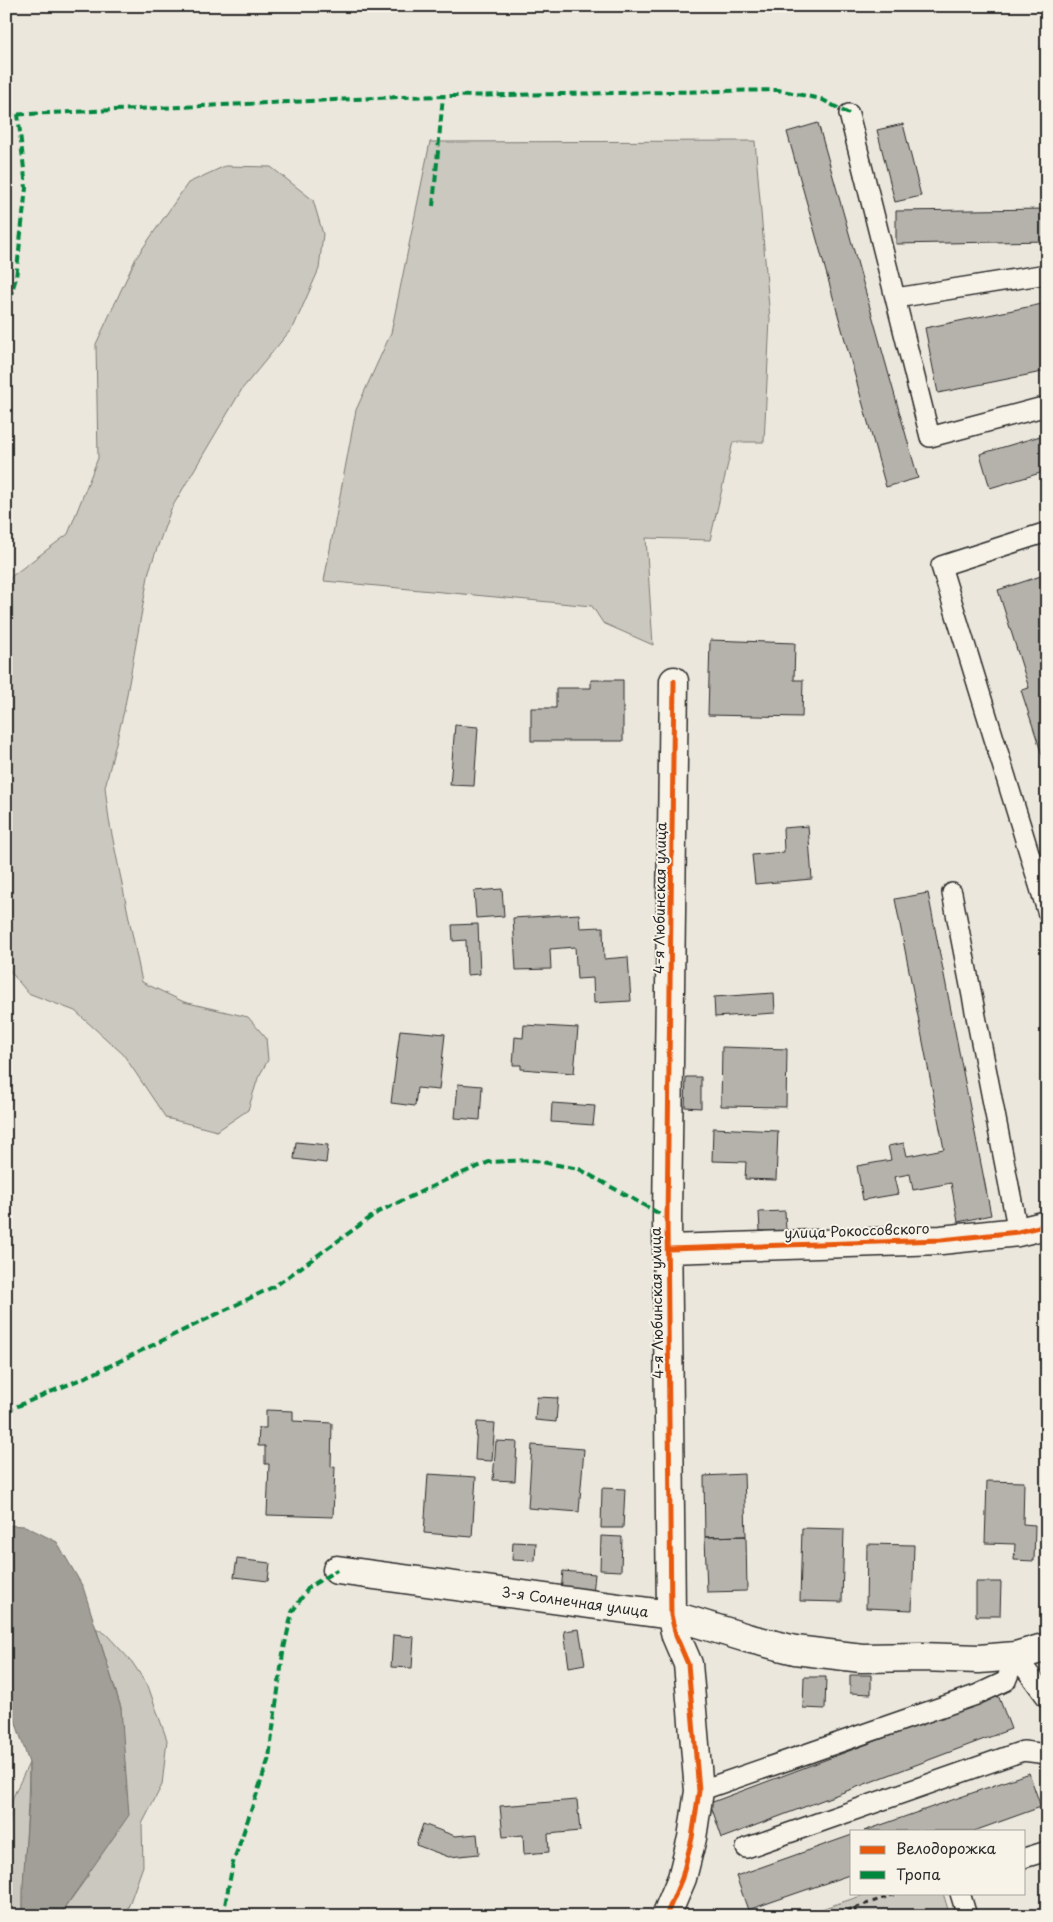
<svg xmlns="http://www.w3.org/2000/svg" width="1053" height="1922" viewBox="0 0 1053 1922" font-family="'Playpen Sans',sans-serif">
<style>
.green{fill:#cbc8bf;stroke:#7b7a75}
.water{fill:#a29f98;stroke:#72716c}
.building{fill:#b5b2ab;stroke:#2b2b2b}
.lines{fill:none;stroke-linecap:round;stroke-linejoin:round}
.lane-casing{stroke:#2b2b2b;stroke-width:22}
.street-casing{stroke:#2b2b2b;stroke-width:31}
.path{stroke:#2b2b2b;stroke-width:3;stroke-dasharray:5 4;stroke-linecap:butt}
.lane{stroke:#f7f3e8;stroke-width:19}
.street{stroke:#f7f3e8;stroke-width:28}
.quiet{stroke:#00873e;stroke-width:4;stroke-dasharray:8 4;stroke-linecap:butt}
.cycleway-casing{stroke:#f7f3e8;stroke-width:8}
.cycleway{stroke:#e8590c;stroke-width:5}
.labels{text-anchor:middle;stroke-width:4;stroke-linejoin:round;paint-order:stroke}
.street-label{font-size:14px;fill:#2b2b2b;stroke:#f7f3e8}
</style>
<rect width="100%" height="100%" fill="#ebe7dd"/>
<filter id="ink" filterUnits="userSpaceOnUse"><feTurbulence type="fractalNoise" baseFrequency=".02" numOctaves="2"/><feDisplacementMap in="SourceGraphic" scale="10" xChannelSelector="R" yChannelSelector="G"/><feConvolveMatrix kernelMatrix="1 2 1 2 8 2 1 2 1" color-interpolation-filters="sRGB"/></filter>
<g filter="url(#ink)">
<!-- green -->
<path class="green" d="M755,141L770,319L764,442H733L710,540L646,538L653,645L603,623L592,606L324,581L356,410L391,333L430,142Z
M225,166L271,167L313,200L323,234L319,269L294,326L242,389L171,509L149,571L124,711L105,787L109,820L142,982L184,1002L248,1017L266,1038L268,1060L258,1078L248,1110L217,1131L166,1118L123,1054L75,1011L28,993L6,966V586L12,576L68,534L98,458L96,344L136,258L188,183Z
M96,1628L106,1634L132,1662L148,1686L167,1740L162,1785L142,1824L143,1866L125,1916H59L88,1876L121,1708Z
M29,1763C29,1814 23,1865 23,1916H6V1849L13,1797Z
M870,1893H943L950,1916H800Z"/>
<!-- water -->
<path class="water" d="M6,1525L25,1526L57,1542L83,1587L121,1708L129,1815L59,1916H23V1884L29,1798V1763L6,1692Z"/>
<!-- building -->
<path class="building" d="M818,123L918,478L886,487L787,132Z
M903,124L921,196L895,202L877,130Z
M1047,209V241L896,244V211Z
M1047,303V371L938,393L925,328Z
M1047,434V471L990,488L980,454Z
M1047,574V770L1021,690L1029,688L998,590Z
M710,640L795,643L794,680H803L802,717L708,715Z
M591,680H623V741H531V708H556V688H591Z
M455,725L478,727L474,786L450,785Z
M808,826L812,879L755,884L752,855L784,852L783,828Z
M502,889L504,916L476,918L474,891Z
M928,893L991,1215L958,1222L951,1183L913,1190L910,1174L894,1177L898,1194L863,1200L857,1166L891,1160L888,1146L904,1143L907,1156L944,1149L895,899Z
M579,914L580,928L603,927L604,959L628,957L631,1001L594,1003L593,978L577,979L575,947L550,949L551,969L516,970L513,918Z
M478,924L480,974L467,975L466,940L453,941L452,925Z
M774,993L775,1013L715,1017L714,997Z
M524,1025L578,1028L574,1073L521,1069V1065H513L515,1037L523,1038Z
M400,1030L445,1034L439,1090L417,1088L415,1106L391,1103Z
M722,1047L787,1049L786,1107L721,1106Z
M686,1077H701V1108L685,1107Z
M458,1084L482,1086L480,1120L455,1118Z
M552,1103L595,1106L593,1125L551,1122Z
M713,1128L778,1131L776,1180L745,1179L746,1162L712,1161Z
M296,1142L328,1145L326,1163L294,1159Z
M785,1211L786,1231H760L759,1212Z
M537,1397L558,1398L556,1422L535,1420Z
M266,1410L293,1411V1421L332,1423L331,1467L335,1466L333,1517L267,1515L269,1464H265V1446H258L259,1428H266Z
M477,1422L495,1423L492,1461L475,1460Z
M496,1441L517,1442L515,1481L493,1480Z
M532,1445L584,1449L579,1512L528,1508Z
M428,1474L476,1477L472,1537L424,1533Z
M744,1474L746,1536L705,1537L704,1476Z
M987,1481L1024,1482L1023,1524L1035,1525L1034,1561L1014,1560L1015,1544L985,1543Z
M602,1488L625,1489L623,1528H601Z
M802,1528L844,1529L842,1602L800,1601Z
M601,1536L622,1537L621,1571L600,1570Z
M746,1536L747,1591L707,1592L705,1537Z
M513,1542L536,1543L535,1561L512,1560Z
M867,1544L914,1545L912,1610L866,1608Z
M237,1559L270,1563L268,1581L234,1577Z
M563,1571L595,1574L593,1594L561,1591Z
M976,1582H1001L1000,1616H976Z
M579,1629L585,1664L569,1667L564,1631Z
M393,1635L414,1637L412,1668L391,1667Z
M850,1675H871V1694L850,1693Z
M804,1677H826L825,1709L803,1708Z
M998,1695L1011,1729L722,1838L710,1803Z
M1029,1773L1041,1807L974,1831H864Z
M577,1800L580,1831L548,1834L549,1852L524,1854L523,1835L503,1837L500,1806Z
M423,1824L455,1836L477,1834L479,1854L449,1857L416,1845Z
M852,1835V1874L748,1910L736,1876Z"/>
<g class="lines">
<!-- lane casing -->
<g class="lane-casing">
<path id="lane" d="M849,114L930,437L1047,406
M896,298L1047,274
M1047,532L941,566L1047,911
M952,893L1018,1232
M1016,1656L1047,1698
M699,1791L976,1695L1006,1681L1016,1656
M746,1848L1023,1751L1047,1754
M1024,1858L1047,1851
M960,1893L967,1916"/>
</g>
<!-- street casing -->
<g class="street-casing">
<path id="street" d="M668,1249L941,1240L1018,1232L1047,1225
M337,1570L671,1615L747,1638L795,1650L862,1658L921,1657L979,1659L1016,1656L1047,1647
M666,1916L682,1878L692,1838L699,1791L688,1664L676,1636L671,1615L667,1218L674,681"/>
</g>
<!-- path -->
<path class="path" d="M854,1907L857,1916
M830,1916L899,1893"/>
<!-- lane -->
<use href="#lane" class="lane"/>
<!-- street -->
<use href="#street" class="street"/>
<!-- quiet -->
<path class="quiet" d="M6,115L398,97L778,90L821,99L849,114
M433,206L443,96
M6,310L16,278L26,188L18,114
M6,1411L95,1373L275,1286L378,1212L448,1179L489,1162L531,1160L579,1169L667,1218
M223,1916L233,1863L269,1758L283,1653L292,1612L309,1587L337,1570"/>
<!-- cycleway casing -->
<g class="cycleway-casing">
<path id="cycleway" d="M668,1249L941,1240L1018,1232L1047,1225
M666,1916L682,1878L692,1838L699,1791L688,1664L676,1636L671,1615L667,1218L674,681"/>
</g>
<!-- cycleway -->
<use href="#cycleway" class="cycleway"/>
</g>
</g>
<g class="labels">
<!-- street labels -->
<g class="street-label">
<text transform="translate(660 898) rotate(-89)" y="5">4-я Любинская улица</text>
<text transform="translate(857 1231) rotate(-2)" y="5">улица Рокоссовского</text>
<text transform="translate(657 1303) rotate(-91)" y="5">4-я Любинская улица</text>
<text transform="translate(575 1602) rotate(8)" y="5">3-я Солнечная улица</text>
</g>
</g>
<!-- margin -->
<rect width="1053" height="1922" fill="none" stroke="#f7f3e8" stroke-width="25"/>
<rect x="12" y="12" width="1028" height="1897" fill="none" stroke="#2b2b2b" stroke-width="2" filter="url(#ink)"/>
<!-- legend -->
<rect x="850" y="1830" width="175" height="65" fill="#f7f3e8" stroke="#a5a39c"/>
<rect x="860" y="1846" width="25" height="8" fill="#e8590c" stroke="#a5a39c"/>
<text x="896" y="1854" font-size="15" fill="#2b2b2b">Велодорожка</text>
<rect x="860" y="1871" width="25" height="8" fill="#00873e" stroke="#a5a39c"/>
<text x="896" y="1880" font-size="15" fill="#2b2b2b">Тропа</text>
</svg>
